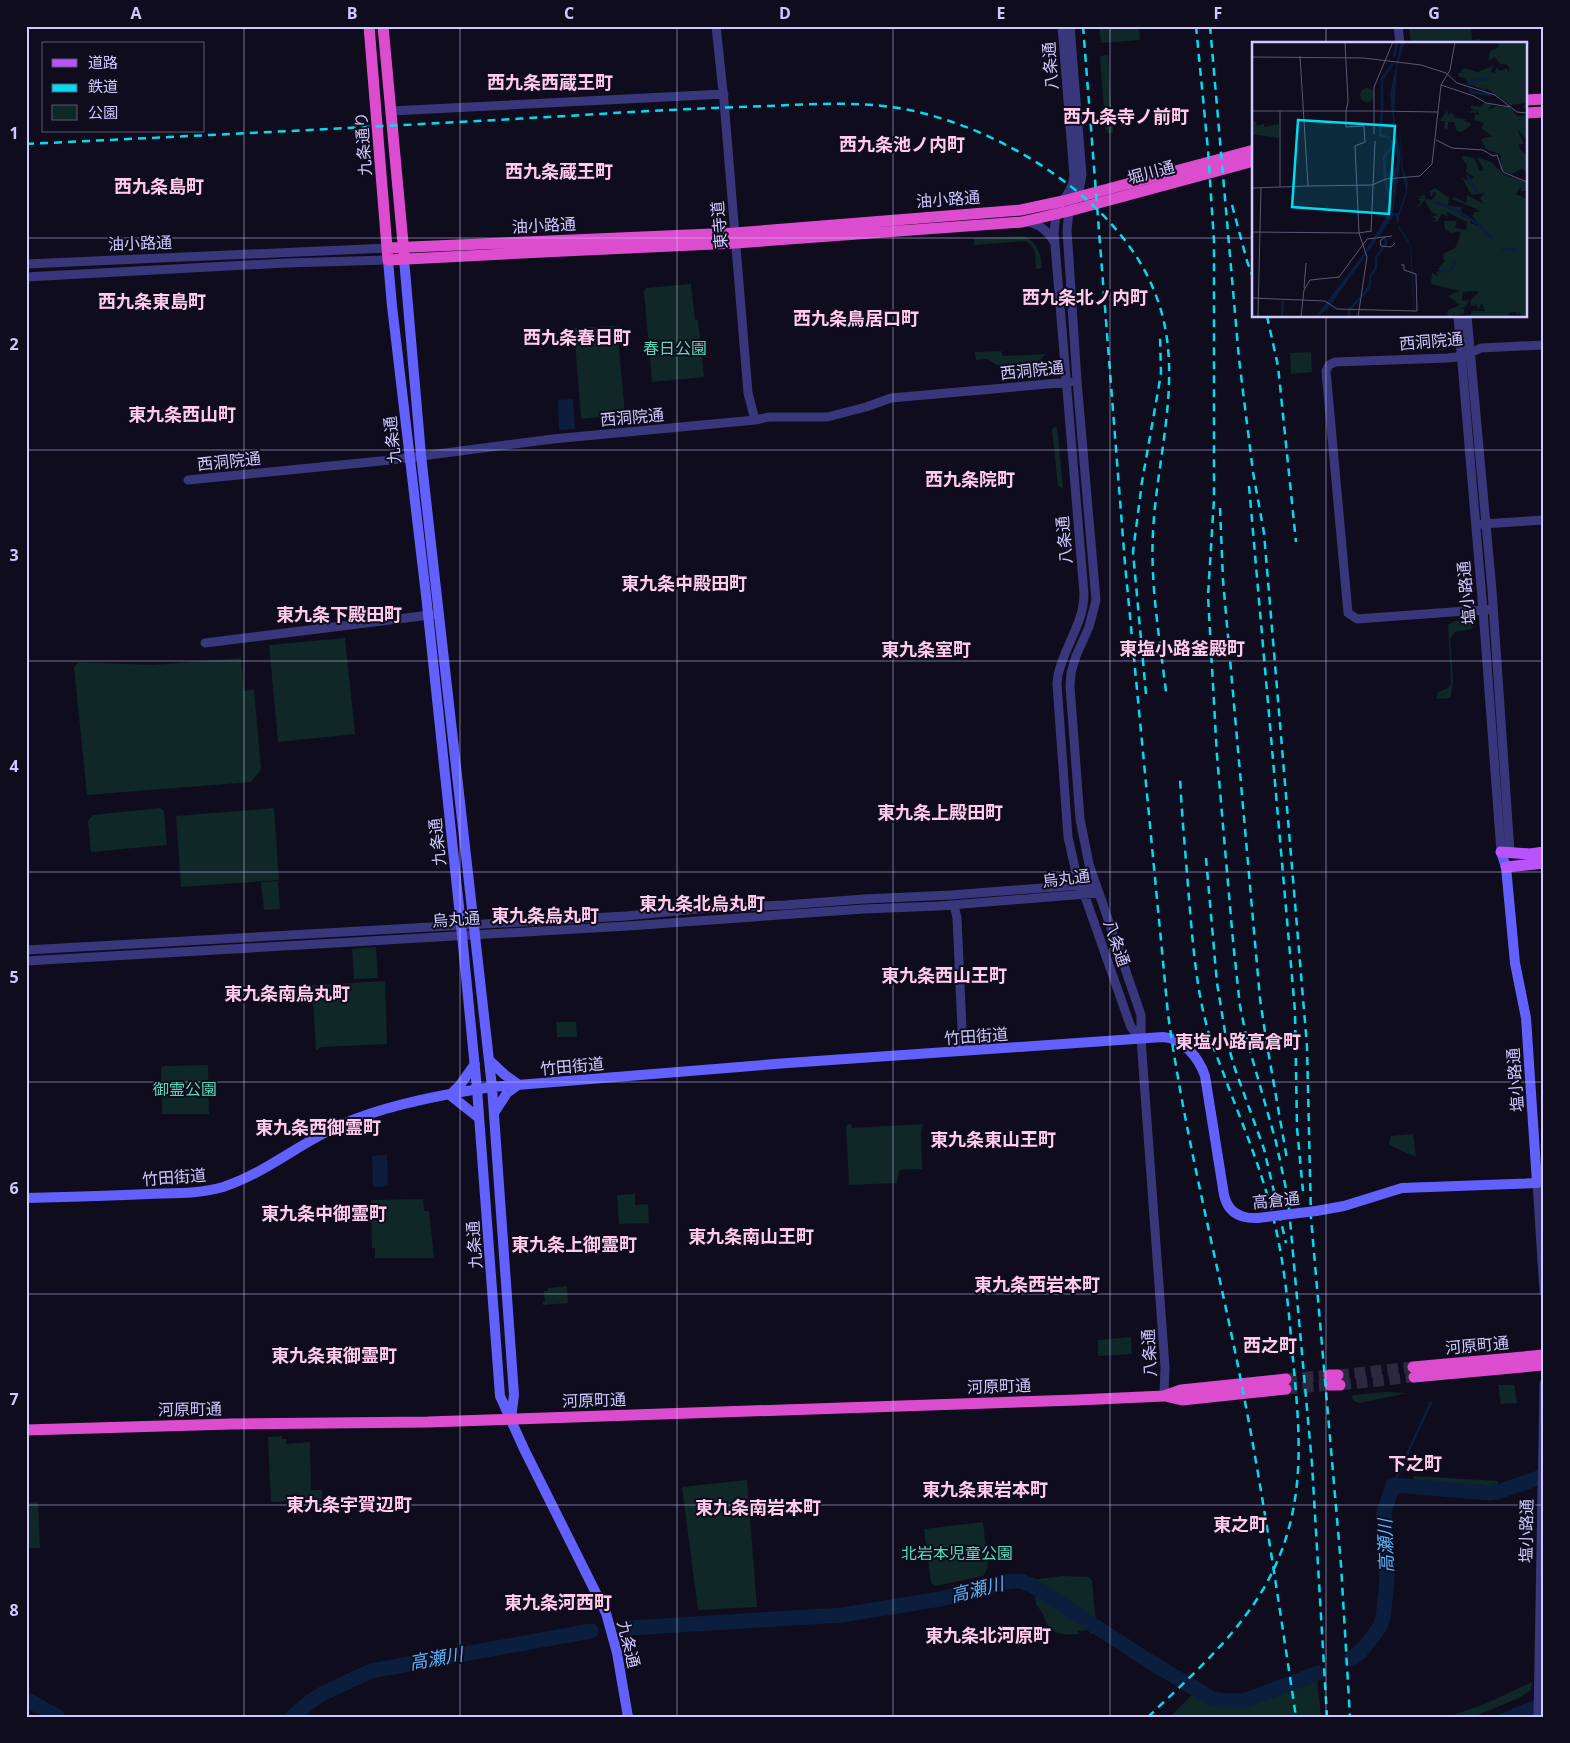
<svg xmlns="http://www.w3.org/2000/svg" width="1570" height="1743" viewBox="0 0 1570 1743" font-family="'Open Sans','Noto Sans JP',sans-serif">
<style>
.green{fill:#0f2726}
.water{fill:#0b1e3d}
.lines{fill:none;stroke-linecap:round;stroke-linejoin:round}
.stream{stroke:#0b1e3d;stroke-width:2.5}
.river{stroke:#0b1e3d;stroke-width:15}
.trunk-tunnel{stroke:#2c283f;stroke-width:11;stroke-dasharray:11 5.5;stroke-linecap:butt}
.tertiary{stroke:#39377c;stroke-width:9}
.secondary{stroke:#6361fd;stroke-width:10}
.primary{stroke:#ba52fd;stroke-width:11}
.trunk{stroke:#dc4cce;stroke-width:11}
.rail{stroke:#03dcf0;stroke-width:2.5;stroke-dasharray:8 6;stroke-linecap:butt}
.secondary-bridge{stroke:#6361fd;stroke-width:10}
.grid{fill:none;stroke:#cec9fe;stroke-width:1;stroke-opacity:0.55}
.labels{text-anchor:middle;stroke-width:4;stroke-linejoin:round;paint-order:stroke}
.street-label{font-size:16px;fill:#cec9fe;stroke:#0f0c1d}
.park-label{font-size:16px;fill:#57dcb9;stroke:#0f0c1d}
.neighbourhood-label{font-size:18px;font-weight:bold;fill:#fecbec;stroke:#0f0c1d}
.water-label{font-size:18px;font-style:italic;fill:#58b3fd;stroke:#0f0c1d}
.inset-river{fill:none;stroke:#0b1e3d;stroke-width:2.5}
.inset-road{fill:none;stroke:#5b5877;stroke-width:1}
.view{fill:#03dcf0;fill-opacity:0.15;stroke:#03dcf0;stroke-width:2.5}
.inset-edge{fill:none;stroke:#cec9fe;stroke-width:2.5}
.neatline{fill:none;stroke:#cec9fe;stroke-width:2}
.grid-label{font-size:16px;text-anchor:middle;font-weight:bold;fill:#cec9fe}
</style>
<rect width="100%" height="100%" fill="#0f0c1d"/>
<!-- green -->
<path class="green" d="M1099,26H1139L1140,40L1101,43Z
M1409,26H1471L1472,40L1480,39V44H1411Z
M1108,55L1113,133H1108L1105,128L1100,56Z
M1024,236C1038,244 1041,253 1042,268L1036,269C1035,257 1037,247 1025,241L974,245V238Z
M691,284L695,320H698L704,377L652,382L644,291L646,288Z
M617,326L625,414L581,419L574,328Z
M1001,351L1003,356L1046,354L1037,363L1022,362L1006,367L997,365L987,359L976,360L975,352Z
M1311,352L1312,372L1291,374L1290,353Z
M1054,427H1057L1063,488L1058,486L1052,430Z
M1472,620L1475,623L1472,629L1455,632L1450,639L1453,678L1451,698L1436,699L1438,692L1448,688L1451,683L1448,625L1454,621Z
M345,638L355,734L278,742L269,645Z
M241,658L244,691L254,689L261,770L251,782L87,795L74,667L78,662L153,665Z
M160,808L164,811L167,845L91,852L88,821L93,815Z
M274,808L279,880L181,887L176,816Z
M278,881L280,909L264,910L261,882Z
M376,947L378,978L354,979L352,949Z
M385,981L387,1044L321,1047L316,1051L312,985Z
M556,1022H576L577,1037H557Z
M208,1065L209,1114H162L161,1068L163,1066Z
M851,1124L852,1128L923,1124L921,1132L922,1169L899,1170L897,1183L849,1185L846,1125Z
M1413,1134L1416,1157L1389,1145L1391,1136Z
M635,1194V1205L648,1204L649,1223L619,1224L617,1195Z
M423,1199L424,1211H429L434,1258H375V1248H372L371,1200Z
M567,1286L568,1303L543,1305V1302H545L544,1291H548V1288Z
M1131,1337L1132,1354L1098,1356V1340Z
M1498,1385H1514L1517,1403L1501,1404Z
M1385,1392L1408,1393L1359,1403L1354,1401L1351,1397L1354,1395Z
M282,1436V1439H286V1444L310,1442L311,1490H322L323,1500L271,1502L268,1437Z
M1414,1476L1498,1481L1499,1496L1488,1498L1407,1491Z
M747,1480L757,1607L698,1610L682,1487Z
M38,1502L40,1548H26V1503Z
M983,1522L988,1567L983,1576L935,1586L931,1583L924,1529Z
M1063,1576L1089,1577L1092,1581L1096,1622L1030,1580Z
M1035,1592L1098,1632V1633L1091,1634L1088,1630L1078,1631V1634C1065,1635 1052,1635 1046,1622C1044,1617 1045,1619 1043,1614C1036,1603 1035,1607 1035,1592Z
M1317,1679L1321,1717H1170L1192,1695C1200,1699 1209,1704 1217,1706C1249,1710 1288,1689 1317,1679Z
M1532,1682L1531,1690L1519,1698L1473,1717H1448L1487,1703Z"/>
<!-- water -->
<path class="water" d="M573,399L575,429L559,430L558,400Z
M387,1155L388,1186L373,1187L372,1156Z
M1544,1696V1717H1492Z"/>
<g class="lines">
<!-- stream -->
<path class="stream" d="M1393,1485L1431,1402"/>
<!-- river -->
<path class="river" d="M629,1628L842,1615L940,1599L1011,1581H1021L1033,1586L1152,1663L1211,1698L1227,1701H1243L1318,1673
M1351,1659L1360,1652L1372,1638L1380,1626L1383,1618L1387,1581L1384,1512L1393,1485L1489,1493L1497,1492L1544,1476
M26,1699L58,1717
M292,1717L311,1701L322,1694L371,1671L591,1631"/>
<!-- trunk-tunnel -->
<path class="trunk-tunnel" d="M1338,1375L1413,1367
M1286,1379L1329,1375
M1340,1385L1414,1377
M1286,1389L1330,1385"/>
<!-- tertiary -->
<path class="tertiary" d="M716,26L724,101L748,393L755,420
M1062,26L1074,176C1073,190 1064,197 1058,209C1055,216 1055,224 1054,233L1084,594C1084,623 1064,647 1058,675L1057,684L1068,837L1075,868L1128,1019L1131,1027L1141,1039
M1070,26L1082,175L1079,191L1069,211L1067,230L1077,381L1096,600L1089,627L1076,656L1071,673L1070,686L1080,819L1089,864L1141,1015V1039L1165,1367L1164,1396
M1398,26L1400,44
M391,111L724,94
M1026,222C1040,223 1048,232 1055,243
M26,264L388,248
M26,277L286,263L388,260
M1458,316L1483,610L1501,852
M1467,316L1492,590L1510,852
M188,480L391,460L553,439L755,420L769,417H827L866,407L891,398L1070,382
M1482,524L1544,520
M1493,609L1357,619L1348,613L1326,371L1329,365L1335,362L1448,358L1464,356L1481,348L1544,345
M205,643L438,614
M954,905L957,918L963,1051
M26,950L626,916L697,909L785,905L864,899L951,895L1081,885L1093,887L1099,893
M26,961L628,926L864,909L939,906L1099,893
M1544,1183H1537L1544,1292
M1538,1717L1544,1383"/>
<!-- secondary -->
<path class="secondary" d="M404,259L421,455L492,1087L514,1395L511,1418
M388,260L392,306L426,595L462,935L477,1089L500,1396L524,1449L606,1613L617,1653L628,1717
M489,1060L505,1075L519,1085
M475,1064L460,1085L450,1095L479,1118
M494,1113L507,1093L518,1085
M26,1198C67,1197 107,1196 148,1194C173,1193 199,1194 223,1187C268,1172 299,1143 341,1125C384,1105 445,1094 492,1087L788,1063L1163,1037C1183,1038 1199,1058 1205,1076L1224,1195C1228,1213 1241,1219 1258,1218
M1316,1211L1344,1206L1402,1188L1537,1183L1526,1018L1515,963L1506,867L1501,852"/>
<!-- primary -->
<path class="primary" d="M1501,852L1530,854L1544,852
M1506,867L1544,863"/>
<!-- trunk -->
<path class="trunk" d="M369,26L388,260L543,252L736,243L1022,222L1069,211L1254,161
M383,26L404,254
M1526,100L1544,99
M1526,113L1544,112
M388,248L735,233L1021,210L1063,201L1254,150
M1413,1367L1544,1355
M1329,1375H1338
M1414,1377L1544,1365
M1330,1385H1340
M1165,1396L1182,1400L1286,1389
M26,1430L231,1424L428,1422L1077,1400L1164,1396L1181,1390L1286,1379"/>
<!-- rail -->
<path class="rail" d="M1083,26L1125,564L1168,1014C1185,1138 1217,1259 1241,1381C1263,1492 1279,1605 1296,1717
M1196,26L1208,150L1214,241V499L1208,596L1217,756L1233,941L1240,1006L1247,1040L1276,1142L1288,1198L1312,1464L1327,1717
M1210,26L1239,359L1253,472L1264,533L1307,1046L1311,1218L1341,1565L1350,1717
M26,144C212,135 397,126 582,115C644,111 706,108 768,106C813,104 860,101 904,109C1000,127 1119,199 1155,293C1186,370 1157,452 1153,532C1150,585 1160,640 1166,692
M1232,205L1247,261L1254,280
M1267,316L1278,366L1296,542
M1249,486L1295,1011L1297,1128L1303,1191
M1220,508L1223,580L1260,999L1266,1039L1287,1159
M1146,694L1133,552L1142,482L1161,374L1160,335
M1206,858L1217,983L1226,1038L1235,1069L1264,1149L1286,1243
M1148,1717C1190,1677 1236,1637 1265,1586C1309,1508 1300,1434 1292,1349C1288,1300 1283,1252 1270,1205C1259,1164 1243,1125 1228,1086C1222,1068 1214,1051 1209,1034C1196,990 1193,944 1189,899C1186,859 1182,818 1180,778"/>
<!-- secondary-bridge -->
<path class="secondary-bridge" d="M1258,1218L1316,1211"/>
</g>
<!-- grid -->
<path class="grid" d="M244,26V1717M460,26V1717M677,26V1717M893,26V1717M1110,26V1717M1326,26V44M26,238H1254M1526,238H1544M1326,316V1717M26,450H1544M26,661H1544M26,872H1544M26,1082H1544M26,1294H1544M26,1505H1544"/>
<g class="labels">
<!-- street labels -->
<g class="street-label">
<text transform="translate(1050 66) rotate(-94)" y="6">八条通</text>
<text transform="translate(363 144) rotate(-94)" y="6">九条通り</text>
<text transform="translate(1151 172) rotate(-15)" y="6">堀川通</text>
<text transform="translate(948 199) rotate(-4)" y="6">油小路通</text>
<text transform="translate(544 225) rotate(-3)" y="6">油小路通</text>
<text transform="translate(719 225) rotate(-95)" y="6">東寺道</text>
<text transform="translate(140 243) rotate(-2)" y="6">油小路通</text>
<text transform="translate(1431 341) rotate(-5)" y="6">西洞院通</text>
<text transform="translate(1032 370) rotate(-6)" y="6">西洞院通</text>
<text transform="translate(632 417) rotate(-5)" y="6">西洞院通</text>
<text transform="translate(392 440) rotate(-96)" y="6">九条通</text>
<text transform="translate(229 461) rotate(-6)" y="6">西洞院通</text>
<text transform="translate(1064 540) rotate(-95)" y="6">八条通</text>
<text transform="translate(1466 593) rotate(-95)" y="6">塩小路通</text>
<text transform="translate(437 842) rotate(-96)" y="6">九条通</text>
<text transform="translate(1066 878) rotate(-7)" y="6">烏丸通</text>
<text transform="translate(456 919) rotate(-4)" y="6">烏丸通</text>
<text transform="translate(1117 943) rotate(71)" y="6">八条通</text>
<text transform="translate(976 1036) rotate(-4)" y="6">竹田街道</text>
<text transform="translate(572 1066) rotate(-5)" y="6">竹田街道</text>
<text transform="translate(1515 1080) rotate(-94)" y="6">塩小路通</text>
<text transform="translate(174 1177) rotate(-4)" y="6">竹田街道</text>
<text transform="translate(1276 1200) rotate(-6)" y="6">高倉通</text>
<text transform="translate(474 1245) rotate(-94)" y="6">九条通</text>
<text transform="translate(1477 1345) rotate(-5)" y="6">河原町通</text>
<text transform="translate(1149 1353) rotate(-93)" y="6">八条通</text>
<text transform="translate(999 1386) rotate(-2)" y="6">河原町通</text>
<text transform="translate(594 1400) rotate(-2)" y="6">河原町通</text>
<text transform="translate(190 1409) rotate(-1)" y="6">河原町通</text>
<text transform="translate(1526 1531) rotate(-89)" y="6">塩小路通</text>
<text transform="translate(629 1644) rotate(76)" y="6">九条通</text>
</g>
<!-- park labels -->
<g class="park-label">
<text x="675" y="354">春日公園</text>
<text x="185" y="1095">御霊公園</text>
<text x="957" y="1559">北岩本児童公園</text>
</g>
<!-- neighbourhood labels -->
<g class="neighbourhood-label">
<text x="550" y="89">西九条西蔵王町</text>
<text x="1126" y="123">西九条寺ノ前町</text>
<text x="902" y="151">西九条池ノ内町</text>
<text x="559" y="178">西九条蔵王町</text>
<text x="159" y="193">西九条島町</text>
<text x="1085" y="304">西九条北ノ内町</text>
<text x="152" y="308">西九条東島町</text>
<text x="856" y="325">西九条鳥居口町</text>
<text x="577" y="344">西九条春日町</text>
<text x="182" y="421">東九条西山町</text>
<text x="970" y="486">西九条院町</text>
<text x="684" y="590">東九条中殿田町</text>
<text x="339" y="621">東九条下殿田町</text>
<text x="1182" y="655">東塩小路釜殿町</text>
<text x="926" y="656">東九条室町</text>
<text x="940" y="819">東九条上殿田町</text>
<text x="702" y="910">東九条北烏丸町</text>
<text x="545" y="922">東九条烏丸町</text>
<text x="944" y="982">東九条西山王町</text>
<text x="287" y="1000">東九条南烏丸町</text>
<text x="1238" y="1048">東塩小路高倉町</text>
<text x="318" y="1134">東九条西御霊町</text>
<text x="993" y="1146">東九条東山王町</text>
<text x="324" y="1220">東九条中御霊町</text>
<text x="751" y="1243">東九条南山王町</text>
<text x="574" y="1251">東九条上御霊町</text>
<text x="1037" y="1291">東九条西岩本町</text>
<text x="1270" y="1352">西之町</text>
<text x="334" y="1362">東九条東御霊町</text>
<text x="1415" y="1470">下之町</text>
<text x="985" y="1496">東九条東岩本町</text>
<text x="349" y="1511">東九条宇賀辺町</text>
<text x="758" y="1514">東九条南岩本町</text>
<text x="1240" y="1531">東之町</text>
<text x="558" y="1609">東九条河西町</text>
<text x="988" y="1642">東九条北河原町</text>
</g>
<!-- water labels -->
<g class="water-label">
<text transform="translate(1386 1546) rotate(-92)" y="6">高瀬川</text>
<text transform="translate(977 1590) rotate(-14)" y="6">高瀬川</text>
<text transform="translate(436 1659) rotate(-10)" y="6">高瀬川</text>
</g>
</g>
<!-- overview -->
<g transform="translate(1252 42)">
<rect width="275" height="275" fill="#0f0c1d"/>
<path d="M245,0H275V67L271,65L274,61L258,63L234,46L233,48L216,42L214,36L207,35L206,31H212L208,30L212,26L226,30L240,24L238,22L241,23L239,30L243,31L244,25L248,29L255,26L256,30L258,26L254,22H248L243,15L236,19L238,9L247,5ZM108 53a7 7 0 1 1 14 0a7 7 0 1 1-14 0ZM232,61L241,63L235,68L245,64L259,66L265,74L275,73V98L265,87L272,102H267L268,107L275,113L274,129L270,128L271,126L260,132L248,128L249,113L234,107L229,97L240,94L229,86L232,81L222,78L223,72L227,73L225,68L224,71L215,70L224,68L219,67V63L229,65ZM195,68L197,74L199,70L201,74L202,69V76L214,77L212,79L219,81L218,84L209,90L205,89L202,80H196V87L192,86L193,79H188ZM0,80H4L5,84L12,82V85L27,82V96L0,92ZM211,114L222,116L228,129L232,128L225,115L239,120L251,132L275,140V149H269V144L264,152L275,157V275H270L266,269V273L264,270L256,271L259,275H217L220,269H233L230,261L226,268L225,263L219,264V258L227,250L224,249L211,250L210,259L217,258L214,265L207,266L212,267V272L203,273L202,270L201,275H195L196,268L208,263L196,254L208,249L179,242L180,231L186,234L184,230L190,228H185L193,219L189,213L192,216L191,212L203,206L208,195V189L200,191L193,187L192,179H205L203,186L214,188L215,180L195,170V175L190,171L186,179L181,180L184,177L180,175L186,173L179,170L173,158L166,165H164L169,160L166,157L172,156L165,155L173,153V157L180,158L185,151L181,150L180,155L177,152L180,151L176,150L183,146L197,156L196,164L210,165L208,173L218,178V181L232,186L220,175L223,170H228L225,167L199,157L203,155L214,161L215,153L232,162L228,156L232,151L219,153L210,135L216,139L213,132L219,137L222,135L214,130L215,123L209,116Z" fill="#0f2726"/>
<path d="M149,0H153L145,25L142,74L149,116L141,171H146L154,149L149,123L150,116L147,87L151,115L150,123L156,141L155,151L150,166L155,167L149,166L146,182L156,198L159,205L162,250V275L158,204L147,187L143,172L75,268L63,275L111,213L141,164V135L145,117L138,52Z" fill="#0b1e3d"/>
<path class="inset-river" d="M142,15L145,0M216,43L224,38L237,37M217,46L220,50L239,53M130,68V37L141,21M130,69L128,93L138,96M215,133L225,150M133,136L132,115L140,104L139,98M182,160L203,167L227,183L240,196M132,175L139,161L133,138M250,207L265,208M188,229H198L204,219M110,255L118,243V235L124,226V215L134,202L133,195M30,275L31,259M96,275L97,268L108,256"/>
<path class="inset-road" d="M93,0L96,60L94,69H122M0,15L112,16L169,23L194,31L205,41L243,53L265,70L275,71M189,43L222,54L234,61L258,65M0,69H94V85L112,84L113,100L103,104L107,191L0,190M28,69V145M122,69V45L141,0M122,69L186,70M122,92V69M184,98L200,106L231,108L241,114L245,113L251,130L275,140M56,144L120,143L134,137L168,134L180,122L189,43L198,28L203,0M0,146L56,144L48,14M119,190L123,99M133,195L128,199L129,204L139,205L143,201M52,246L54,221M0,256L73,259L85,267L165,269L164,232L152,228V223H149M6,275L9,145M49,275L52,248L58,238L87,235L115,197L140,194M106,275L115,215L107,191L119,189"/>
<path class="view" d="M46,78L143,84L137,172L40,165Z"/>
<rect width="275" height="275" class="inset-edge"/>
</g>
<!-- border -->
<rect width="1570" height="1743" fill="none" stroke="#0f0c1d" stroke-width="55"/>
<!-- legend -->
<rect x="42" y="42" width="162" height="90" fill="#0f0c1d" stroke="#5b5877"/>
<rect x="52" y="59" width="25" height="8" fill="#ba52fd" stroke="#5b5877"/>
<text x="88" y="68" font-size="15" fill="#cec9fe">道路</text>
<rect x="52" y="84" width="25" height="8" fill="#03dcf0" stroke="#5b5877"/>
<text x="88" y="92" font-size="15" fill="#cec9fe">鉄道</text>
<rect x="52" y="105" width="25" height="15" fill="#0f2726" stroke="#5b5877"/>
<text x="88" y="118" font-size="15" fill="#cec9fe">公園</text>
<rect x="28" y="28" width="1514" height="1688" class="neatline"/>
<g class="grid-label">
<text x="136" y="19">A</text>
<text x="352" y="19">B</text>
<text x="569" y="19">C</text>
<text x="785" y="19">D</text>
<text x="1001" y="19">E</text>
<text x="1218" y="19">F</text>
<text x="1434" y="19">G</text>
<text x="14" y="139">1</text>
<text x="14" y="350">2</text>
<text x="14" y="561">3</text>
<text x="14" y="772">4</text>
<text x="14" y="983">5</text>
<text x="14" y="1194">6</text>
<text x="14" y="1405">7</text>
<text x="14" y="1616">8</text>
</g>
</svg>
